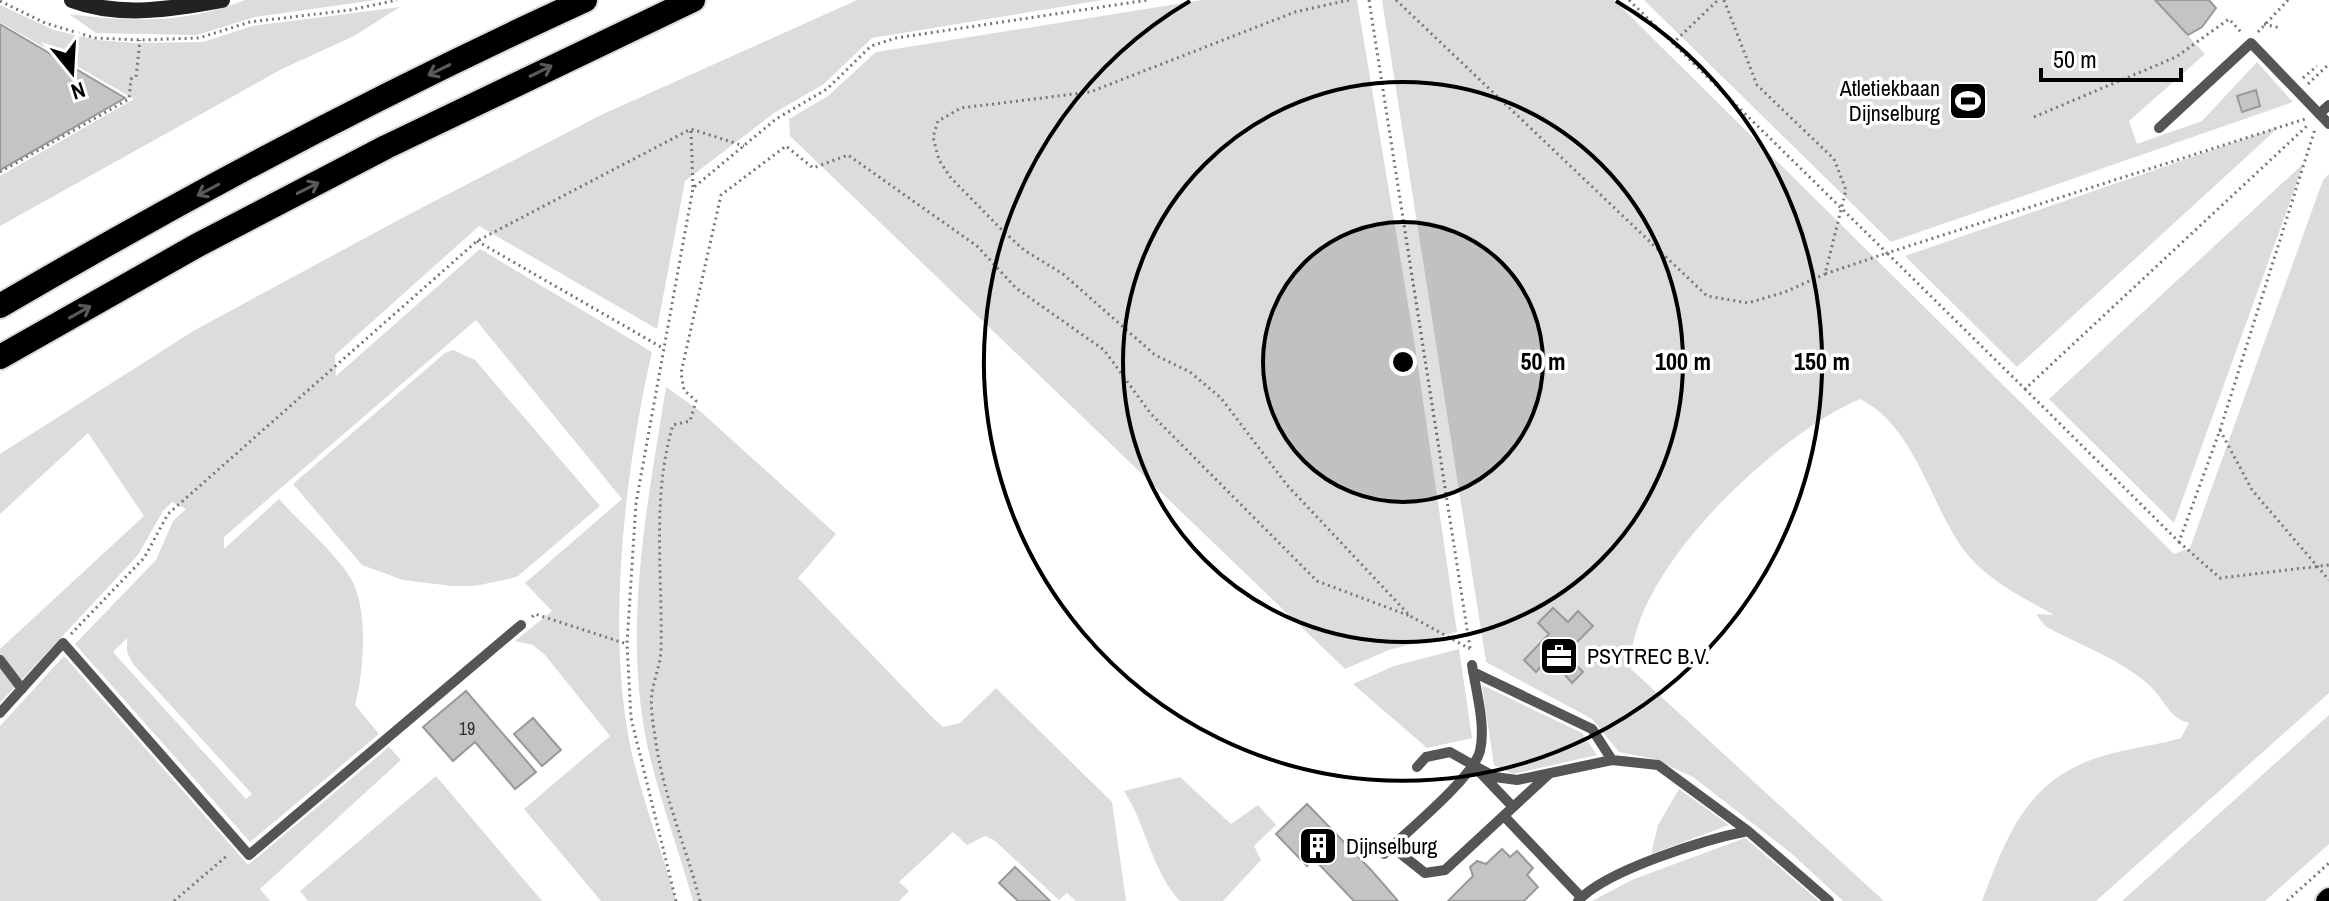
<svg xmlns="http://www.w3.org/2000/svg" width="2329" height="901" viewBox="0 0 2329 901" font-family="'Archivo Narrow',sans-serif">
<style>
.green{fill:#dcdcdc;fill-rule:evenodd}
.building{fill:#c4c4c4;stroke:#999;stroke-width:2}
.lines{fill:none;stroke-linecap:round;stroke-linejoin:round}
.primary-casing{stroke:#dbdbdb;stroke-width:24}
.motorway-casing{stroke:#dbdbdb;stroke-width:28}
.path{stroke:#777;stroke-width:3;stroke-dasharray:2 4;stroke-linecap:butt}
.service{stroke:#555;stroke-width:10}
.secondary{stroke:#222;stroke-width:16}
.primary{stroke:#000;stroke-width:20}
.motorway{stroke:#000;stroke-width:24}
.oneway{stroke:#595959}
.ring{fill:none;stroke:#000;stroke-width:4}
.labels{text-anchor:middle;stroke-width:7;stroke-linejoin:round;paint-order:stroke}
.number-label{font-size:18px;fill:#313131}
.poi-label{font-size:22px;fill:#000;stroke:#fff;text-anchor:start}
.centre{fill:#000;stroke:#fff;stroke-width:4}
.ring-label{font-size:24px;text-anchor:middle;font-weight:bold;fill:#000;stroke:#fff;stroke-width:7;stroke-linejoin:round;paint-order:stroke}
</style>
<rect width="100%" height="100%" fill="#fff"/>
<!-- green -->
<path class="green" d="M245,0H376L255,17L197,35L96,33L69,14C131,22 186,24 245,0Z
M857,0H1103L872,38L824,84L774,113L685,181L657,329L479,226L335,355L336,376L480,249L652,352C625,471 605,634 632,754C644,804 662,852 676,901H601L524,809L610,736L545,655L533,645L515,641L552,611L525,583L622,499L476,320L224,537V549L279,499C301,524 332,549 350,577C369,607 364,672 355,705L379,734L250,842L75,644L156,560L173,521L186,509L172,502L163,511L138,555L0,703V649L144,516L88,433L0,514V454L195,330L404,217L601,115ZM127,638V652L133,664L252,794L246,799L113,652Z
M1202,0H1357L1415,346L1457,632L1389,650L1345,669L790,136L789,119L828,96L876,52Z
M1382,0H1614L2174,554L2190,548L2323,180L2329,174V693L2096,901H1982C2007,835 2027,778 2103,756C2128,748 2155,746 2181,738L2189,723C2167,717 2165,699 2149,685C2119,658 2079,645 2045,626L2036,614L2054,615C2018,595 1979,576 1957,540C1928,495 1912,425 1860,399C1777,434 1627,573 1631,669L1884,901H1843L1791,853L1693,777L1654,759L1619,752L1592,719L1486,662Z
M1644,0H2155L2205,54L2129,121L2137,144L2202,121L2257,62L2293,102L1891,242Z
M0,5L54,30L97,40L134,43L203,42L252,26L400,7L354,36L282,69L0,226V176L134,99L0,22Z
M2279,127L2017,367L1905,256Z
M2304,163L2174,523L2049,399Z
M453,350L475,360L600,506L517,577L475,586H452L403,580L362,565L293,484L445,353Z
M666,387L700,411L836,534L798,578L931,716L943,727L960,723L996,688L1112,802L1126,901H1076L1067,893L1059,900L994,840L985,836L967,845L953,832L899,882L909,891L899,901H693C679,851 660,800 648,749C622,628 647,507 666,387Z
M1459,649L1472,738L1427,748L1353,684L1394,666Z
M64,656L248,865L389,747L401,760L260,889L270,901H0V726Z
M1482,685L1582,733L1597,755L1513,774L1494,765Z
M2329,715V844L2265,901H2122Z
M436,776L542,901H308L300,891Z
M1180,777L1231,824L1258,805L1276,825L1254,846L1261,860L1223,901H1180C1151,870 1147,826 1124,791Z
M1679,789L1729,825L1651,854L1658,825Z
M1745,838L1819,901H1592L1634,879Z"/>
<!-- building -->
<path class="building" d="M2155,0H2209L2216,8L2202,27L2188,35Z
M0,24L125,98L0,170Z
M2256,90L2260,106L2242,112L2237,96Z
M1553,608L1568,622L1578,611L1593,626L1565,654L1583,672L1572,683L1550,657L1536,672L1524,660L1549,634L1538,623Z
M466,691L536,772L515,789L475,742L453,761L423,727Z
M533,718L561,750L542,766L514,734Z
M1307,804L1372,871L1398,901H1354L1314,859L1307,866L1276,834Z
M1502,849L1510,857L1517,851L1533,868L1527,875L1538,887L1524,901H1448L1473,876L1470,867L1477,861L1486,864Z
M1015,867L1050,901H1018L999,883Z"/>
<g class="lines">
<!-- primary casing -->
<g class="primary-casing">
<path id="primary" d="M2326,901L2329,898"/>
</g>
<!-- motorway casing -->
<g class="motorway-casing">
<path id="motorway" d="M0,306C189,195 386,91 585,0
M0,357L196,246L386,147L693,0"/>
</g>
<!-- path -->
<path class="path" d="M1349,0L1295,12L1090,92L961,108L938,121L933,137L939,160L951,178L1002,230L1024,250L1063,274L1155,355L1190,372L1221,398L1287,485L1410,616L1470,649
M1369,0L1470,648
M1396,0L1707,296L1748,303L1785,292L1825,274
M1629,0L1887,253L2305,119
M1724,0L1757,85L1834,159L1846,190L1825,274L1887,253L2025,389L2308,125
M0,1L45,23L95,38L140,40L199,38L250,22L350,10L397,0
M2264,24L2280,28
M2258,32L2288,0
M1672,44L1718,0
M2303,78L2317,66
M2308,84L2329,64
M2034,117L2176,57L2229,19L2241,32
M691,131L693,188
M0,172L129,99L131,79L136,77L140,40
M477,241L661,347
M2025,389L2179,542L2220,430L2315,129
M2220,430L2252,490L2329,580
M2179,542L2220,578L2329,565
M532,617L535,614L627,644
M71,634L144,558L168,514L477,241L691,129L744,146
M174,901L228,855
M676,901L631,718L627,644L636,503L693,188L776,119L827,89L871,46L896,38L1148,0
M700,901C686,846 662,793 655,736C653,723 650,706 652,693C654,679 660,666 661,651C663,576 651,498 673,425L690,421L696,401L684,390L681,373L721,195L786,146L813,168L848,155L977,246L1016,288L1104,350L1151,414L1317,581L1410,616
M2287,901L2329,863"/>
<!-- service -->
<path class="service" d="M2319,114L2329,105
M2159,128L2251,43L2329,124
M0,660L22,689
M1473,672L1592,729L1612,760
M0,713L63,643L249,855L521,625
M1473,765L1495,777L1517,780L1612,760L1658,765L1748,831
M1417,767L1426,757L1450,752L1473,765L1513,807
M1504,816L1581,897
M1391,846L1425,873L1445,870L1550,773
M1384,854C1406,832 1473,778 1480,751C1486,725 1476,691 1472,665
M1578,901C1606,870 1707,839 1748,831L1829,901"/>
<!-- secondary -->
<path class="secondary" d="M72,0C119,18 174,9 222,0"/>
<!-- primary -->
<use href="#primary" class="primary"/>
<!-- motorway -->
<use href="#motorway" class="motorway"/>
</g>
<!-- one-way arrows -->
<defs><path id="oneway-shaft" d="M-6 0H5M1.5-3L5.5 0L1.5 3" fill="none" stroke-width="1.6" stroke-linecap="round" stroke-linejoin="round" transform="scale(2)"/></defs>
<g class="oneway">
<use href="#oneway-shaft" transform="translate(439 70) rotate(154)"/>
<use href="#oneway-shaft" transform="translate(541 71) rotate(-26)"/>
<use href="#oneway-shaft" transform="translate(308 188) rotate(-27)"/>
<use href="#oneway-shaft" transform="translate(208 190) rotate(152)"/>
<use href="#oneway-shaft" transform="translate(80 312) rotate(-29)"/>
</g>
<!-- distance rings -->
<circle cx="1403" cy="362" r="140" fill="#000" fill-opacity=".12"/>
<g class="ring">
<circle cx="1403" cy="362" r="140"/>
<circle cx="1403" cy="362" r="280"/>
<path d="M1616 1A419 419 0 1 1 1190 1"/>
</g>
<!-- icons -->
<defs>
<g id="stadium-square" transform="scale(2)"><rect x="-9" y="-9" width="18" height="18" rx="4" fill="#000" stroke="#fff"/><path d="M0-5a6.5 5 0 1 0 0 10a6.5 5 0 1 0 0-10ZM-3.5-1.8h7v3.6h-7Z" fill="#fff"/></g>
<g id="office-square" transform="scale(2)"><rect x="-9" y="-9" width="18" height="18" rx="4" fill="#000" stroke="#fff"/><path d="M-6-3h4V-5.5h4V-3h4V5H-6ZM-1-4.5V-3h2v-1.5ZM-6 0V1H6V0Z" fill="#fff"/></g>
<g id="building-square" transform="scale(2)"><rect x="-9" y="-9" width="18" height="18" rx="4" fill="#000" stroke="#fff"/><path d="M-4-6H4V6H1V3H-1V6H-4ZM-2.5-4.3h1.7v1.8h-1.7ZM.8-4.3h1.7v1.8H.8ZM-2.5-1h1.7V.8h-1.7ZM.8-1h1.7V.8H.8Z" fill="#fff"/></g>
</defs>
<g fill-rule="evenodd">
<use href="#stadium-square" x="1968" y="101"/>
<use href="#office-square" x="1559" y="656"/>
<use href="#building-square" x="1318" y="846"/>
</g>
<g class="labels">
<!-- number labels -->
<g class="number-label">
<text x="467" y="735">19</text>
</g>
<!-- poi labels -->
<g class="poi-label">
<text x="1940" y="96" text-anchor="end">Atletiekbaan<tspan x="1940" dy="25">Dijnselburg</tspan></text>
<text x="1587" y="664">PSYTREC B.V.</text>
<text x="1346" y="854">Dijnselburg</text>
</g>
</g>
<circle cx="1403" cy="362" r="12" class="centre"/>
<g class="ring-label">
<text x="1543" y="370">50 m</text>
<text x="1683" y="370">100 m</text>
<text x="1822" y="370">150 m</text>
</g>
<!-- north arrow -->
<g transform="translate(72 72) rotate(162)" stroke="#ffffff" stroke-width="6" paint-order="stroke">
<path d="M0-6L14 30L0 20L-14 30Z" fill="#000000"/>
<text y="-12" font-size="22" font-weight="bold" text-anchor="middle" fill="#000000">N</text>
</g>
<!-- scale -->
<path d="M2041 68v12h140v-12" fill="none" stroke="#000000" stroke-width="4"/>
<text x="2053" y="68" font-size="24" fill="#000000" stroke="#ffffff" stroke-width="6" paint-order="stroke">50 m</text>
</svg>
